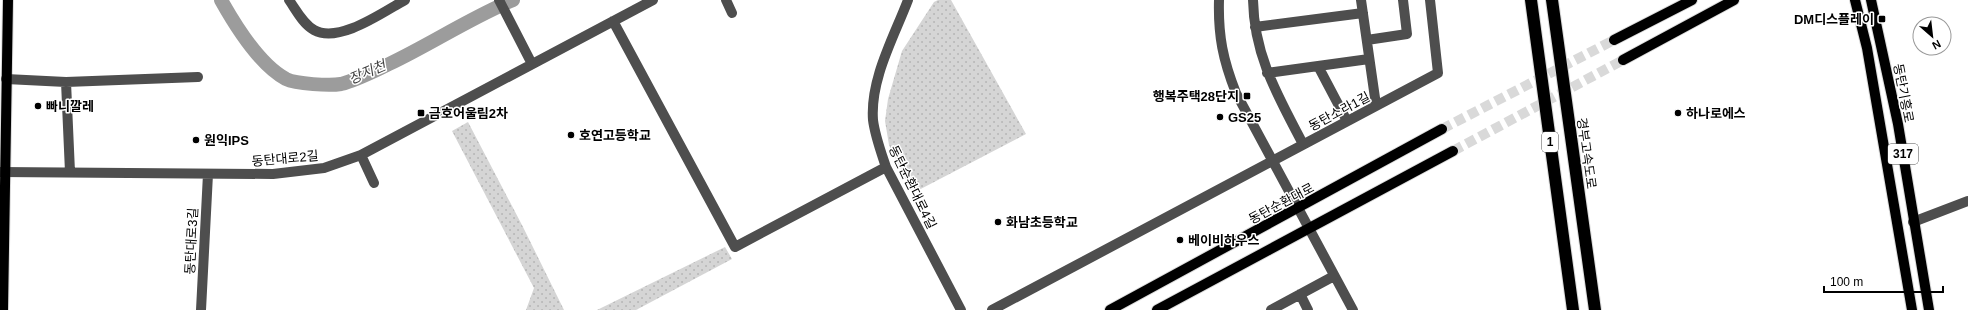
<svg xmlns="http://www.w3.org/2000/svg" width="1968" height="310" viewBox="0 0 1968 310" font-family="Arial,'Noto Sans KR',sans-serif">
<style>
.green{fill:url(#green-dots)}
.lines{fill:none;stroke-linecap:round;stroke-linejoin:round}
.river{stroke:#9c9c9c;stroke-width:14}
.major-tunnel{stroke:#d9d9d9;stroke-width:10;stroke-dasharray:10 5;stroke-linecap:butt}
.major-casing{stroke:#dbdbdb;stroke-width:12}
.highway-casing{stroke:#dbdbdb;stroke-width:14}
.minor{stroke:#4e4e4e;stroke-width:10}
.major{stroke:#000;stroke-width:10}
.highway{stroke:#000;stroke-width:12}
.poi-dot{fill:#000;stroke:#fff;stroke-width:1.5}
.labels{text-anchor:middle;stroke-width:3;stroke-linejoin:round;paint-order:stroke}
.shield{fill:#fff;stroke:#4c4c4c;stroke-width:1}
.shield-label{font-size:12px;font-weight:bold;fill:#000}
.poi-label{font-size:13px;font-weight:bold;fill:#000;stroke:#fff;text-anchor:start}
.street-label{font-size:13px;fill:#000;stroke:#fff}
.water-label{font-size:14px;font-style:italic;fill:#3d3d3d;stroke:#fff}
</style>
<defs>
<pattern id="green-dots" width="8" height="8" patternUnits="userSpaceOnUse"><rect width="8" height="8" fill="#d5d5d5"/><path d="M2 2h.1M6 6h.1" fill="none" stroke="#b5b5b5" stroke-width="1.8" stroke-linecap="round"/></pattern>
</defs>
<rect width="100%" height="100%" fill="#fff"/>
<!-- green -->
<path class="green" d="M938,0H951L1026,134L913,193L889,145L885,121L888,99L902,51L934,2Z
M468,122L523,227L564,310H526L534,288L452,131Z
M725,247L732,259L636,310H597Z"/>
<g class="lines">
<!-- river -->
<path class="river" d="M221,0C235,25 260,65 286,79C296,84 330,86 341,84C357,80 374,71 389,64C431,44 470,18 513,0"/>
<!-- major-tunnel -->
<path class="major-tunnel" d="M1442,129L1614,40
M1453,151L1623,60"/>
<!-- major casing -->
<g class="major-casing">
<path id="major" d="M1855,0L1867,48L1912,310
M1871,0L1898,124L1929,310
M1614,40L1692,0
M1623,60L1734,0
M3,310L8,0
M1110,310L1442,129
M1157,310L1453,151"/>
</g>
<!-- highway casing -->
<g class="highway-casing">
<path id="highway" d="M1531,0L1573,310
M1552,0L1595,310"/>
</g>
<!-- minor -->
<path class="minor" d="M289,0C296,10 303,24 314,30C339,44 383,12 405,0
M499,0L532,64
M726,0L732,13
M908,0C894,37 870,79 873,120C875,136 881,152 886,167L961,310
M1219,0C1218,36 1223,60 1236,93L1353,310
M1253,0C1254,56 1278,96 1303,144
M1361,0L1376,105
M613,21L735,247L886,167
M1255,27L1363,13
M1367,40L1407,34L1403,0
M1318,66L1347,121
M1267,73L1369,59
M6,79L66,82L198,77
M66,82L70,172
M361,155L374,183
M0,172L273,174L324,168L361,155L653,0
M1913,222L1968,201
M1300,294L1308,310
M201,310L208,174
M992,310L1438,73L1430,0
M1271,310L1334,276"/>
<!-- major -->
<use href="#major" class="major"/>
<!-- highway -->
<use href="#highway" class="highway"/>
</g>
<!-- markers -->
<g class="poi-dot">
<rect x="1878" y="15" width="8" height="8" rx="2"/>
<rect x="1243" y="92" width="8" height="8" rx="2"/>
<circle cx="38" cy="106" r="4"/>
<rect x="417" y="109" width="8" height="8" rx="2"/>
<circle cx="1678" cy="113" r="4"/>
<circle cx="1220" cy="117" r="4"/>
<circle cx="571" cy="135" r="4"/>
<circle cx="196" cy="140" r="4"/>
<circle cx="998" cy="222" r="4"/>
<circle cx="1180" cy="240" r="4"/>
</g>
<g class="labels">
<!-- shield labels -->
<g class="shield">
<rect x="1542" y="132" width="16" height="20" rx="3"/>
<rect x="1888" y="144" width="30" height="20" rx="3"/>
</g>
<g class="shield-label">
<text x="1550" y="146">1</text>
<text x="1903" y="158">317</text>
</g>
<!-- poi labels -->
<g class="poi-label">
<text x="1874" y="24" text-anchor="end">DM디스플레이</text>
<text x="1239" y="101" text-anchor="end">행복주택28단지</text>
<text x="46" y="111">빠니깔레</text>
<text x="429" y="118">금호어울림2차</text>
<text x="1686" y="118">하나로에스</text>
<text x="1228" y="122">GS25</text>
<text x="579" y="140">호연고등학교</text>
<text x="204" y="145">원익IPS</text>
<text x="1006" y="227">화남초등학교</text>
<text x="1188" y="245">베이비하우스</text>
</g>
<!-- street labels -->
<g class="street-label">
<text transform="translate(1904 93) rotate(79)" y="5">동탄기흥로</text>
<text transform="translate(1339 111) rotate(-28)" y="5">동탄소라1길</text>
<text transform="translate(1587 153) rotate(82)" y="5">경부고속도로</text>
<text transform="translate(285 158) rotate(-5)" y="5">동탄대로2길</text>
<text transform="translate(913 187) rotate(64)" y="5">동탄순환대로4길</text>
<text transform="translate(1281 203) rotate(-28)" y="5">동탄순환대로</text>
<text transform="translate(191 241) rotate(-87)" y="5">동탄대로3길</text>
</g>
<!-- water labels -->
<g class="water-label">
<text transform="translate(367 72) rotate(-23)" y="5">장지천</text>
</g>
</g>
<!-- north arrow -->
<g transform="translate(1932 36) rotate(152)"><circle r="19" fill="#ffffff" stroke="#999999"/>
<path d="M0-3L7 15L0 10L-7 15Z" fill="#000000"/>
<text y="-6" font-size="11" font-weight="bold" text-anchor="middle" fill="#000000">N</text>
</g>
<!-- scale -->
<path d="M1824 286v6h119v-6" fill="none" stroke="#000000" stroke-width="2"/>
<text x="1830" y="286" font-size="12" fill="#000000" stroke="#ffffff" stroke-width="3" paint-order="stroke">100 m</text>
</svg>
